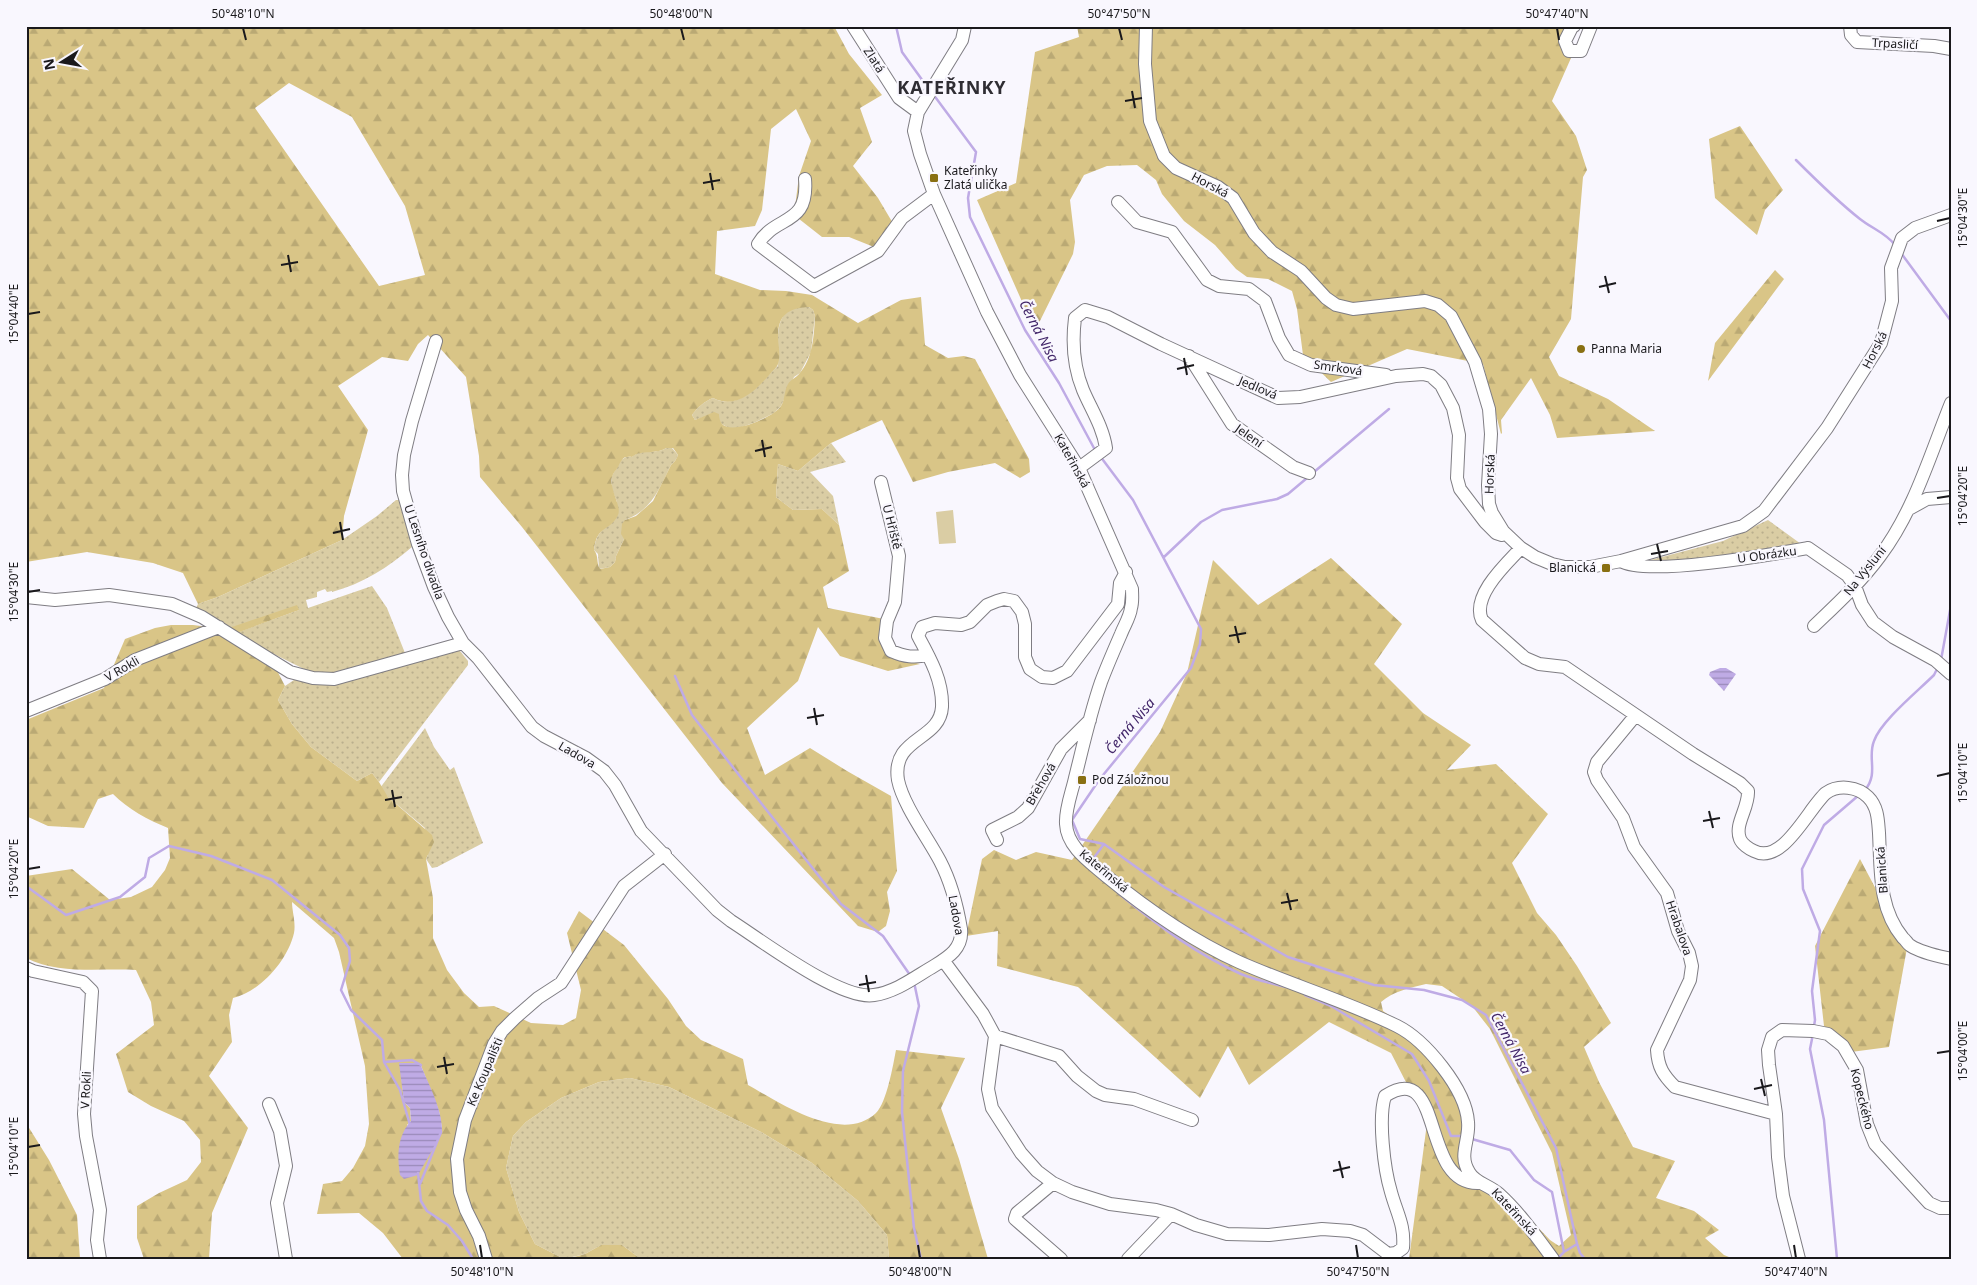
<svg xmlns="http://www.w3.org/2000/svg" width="1977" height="1285" viewBox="0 0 1977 1285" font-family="'Noto Sans',sans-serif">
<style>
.grass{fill:url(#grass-dots)}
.forest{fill:url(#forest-firs);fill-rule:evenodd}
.pitch{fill:#dacda4}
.water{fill:url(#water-rules)}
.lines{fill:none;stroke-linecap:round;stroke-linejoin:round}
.stream{stroke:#bfabe5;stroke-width:2.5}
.minor-casing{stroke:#7f7d83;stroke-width:14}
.minor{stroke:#fff;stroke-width:12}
.ticks{fill:none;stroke:#1a191c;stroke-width:2}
.poi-dot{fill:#897012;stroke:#f9f7fe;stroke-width:2}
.labels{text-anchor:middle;stroke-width:4.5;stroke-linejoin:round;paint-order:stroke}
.street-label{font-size:12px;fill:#1a191c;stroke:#f9f7fe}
.poi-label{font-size:12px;fill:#1a191c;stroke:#f9f7fe;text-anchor:start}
.water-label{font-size:14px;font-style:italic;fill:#43276a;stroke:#f9f7fe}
.district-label{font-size:18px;font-weight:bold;letter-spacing:1px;fill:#2f2d33;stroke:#f9f7fe}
.neatline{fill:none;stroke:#1a191c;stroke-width:2}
.ticks-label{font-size:12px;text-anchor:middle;fill:#1a191c}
</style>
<defs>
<pattern id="grass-dots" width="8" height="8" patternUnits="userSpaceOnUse" patternTransform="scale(1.25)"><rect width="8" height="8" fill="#dacda4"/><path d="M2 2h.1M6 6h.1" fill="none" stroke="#baaf8d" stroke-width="1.8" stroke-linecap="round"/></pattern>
<pattern id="forest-firs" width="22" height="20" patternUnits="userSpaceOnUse" patternTransform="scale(1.25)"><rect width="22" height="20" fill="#d9c587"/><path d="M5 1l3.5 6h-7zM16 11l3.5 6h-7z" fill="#baa974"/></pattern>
<pattern id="water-rules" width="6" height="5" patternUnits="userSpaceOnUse" patternTransform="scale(1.25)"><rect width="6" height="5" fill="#bfabe5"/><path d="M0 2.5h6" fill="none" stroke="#9a8ab9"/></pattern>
</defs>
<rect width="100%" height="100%" fill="#f9f7fe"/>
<!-- grass -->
<path class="grass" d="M809,307L813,310L815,316L811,352L800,373L794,377L781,406L774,413L756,422L739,428H729L707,416L695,420L692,415C697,408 705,401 713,398C740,412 760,382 778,366C779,350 773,321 789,310C795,307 802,307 809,307Z
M831,443L846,462L810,472L833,496L839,525L822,509L793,510L776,497L778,464L798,471Z
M666,448H672L678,455L675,461L671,465C659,489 652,510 625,520L624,539L616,556L615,562L610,567L599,569L598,554L594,550C596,536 600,530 612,522L617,502L612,489V476L621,460L626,457H632C642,448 656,455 666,448Z
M396,500H401L412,547C389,567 362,584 332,592V591L327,592L325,589L317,592V597L306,600L308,608L372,586L387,608L405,653L324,675L306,670L233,634L299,610L226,629L195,610L198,604L218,597L342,540L377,516Z
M1768,520L1801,544L1787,550L1635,564L1723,541Z
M454,649L460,651L468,661V665L379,782L372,773L357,781L311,747L292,724L278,700L285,686L297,678L318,683Z
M425,728L434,747L450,770L454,767L483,843L437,867L432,868L426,859L428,855L425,828L388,797L380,788Z
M630,1078L669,1087L761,1132L812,1163L858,1201L887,1235L889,1259H641L622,1245H601L585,1254L564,1259L535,1244L519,1212L506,1168L513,1136L526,1122L561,1098L599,1082Z"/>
<!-- forest -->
<path class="forest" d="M26,26H834L849,54L882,95L860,108L872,142L853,166L878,198L894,225L874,247L849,237H822L794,215L799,176L811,141L796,109L771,129L762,210L755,226L717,231L715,274L760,290L786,291L812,295L858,323L901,300L921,297L925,345L948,358L964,356L975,359L1029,459L1030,472L1020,478L995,463L948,472L913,482L882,420L831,443L798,471L778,464L776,497L793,510L822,509L839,525L849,571L823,587L828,608L884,619L894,657L920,664L888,671L840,656L818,627L798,681L747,728L765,775L810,748L847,771L891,796L897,871L887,892L890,911L886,926L878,932L858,926L722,783L522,527L480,477L479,456L466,377L428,335L418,344L408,361L382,357L338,386L368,430L344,516L342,540L218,597L198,604L183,573L153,563L87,552L26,562ZM289,83L352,117L405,206L425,275L379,286L255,108ZM809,307L813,310L815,316C814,335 813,359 799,374C796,378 791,379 788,384C784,391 785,400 781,406C774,417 732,435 722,424C720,422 719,417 719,414L714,412L695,420L692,415C697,408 705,401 713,398C737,410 756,390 771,373C773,370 777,368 778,364C781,355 778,346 778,337C778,315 788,308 809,307ZM666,448H673L678,455L675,461L671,465L653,501L636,516L625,520L622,524L621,534L624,539L616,556L615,562L610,567L600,569C596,563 599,556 594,550C597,524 610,532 618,515C622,506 609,489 612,477C613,473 616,470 618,467C622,459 623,456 632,457C642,449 656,455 666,448Z
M1077,26H1569L1560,47L1571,58L1552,101L1576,136L1587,170L1583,177L1571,319L1549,357L1559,376L1608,399L1655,431L1557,438L1550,415L1531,378L1501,420L1502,433L1501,434L1483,364L1407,349L1331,382L1303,355L1297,309L1292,291L1268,279L1247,277L1236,269L1215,245L1184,221L1162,194L1156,180L1137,165L1107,166L1084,175L1070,200L1075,242L1073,254L1035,331L977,200L1016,183L1035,52L1079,37Z
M1740,126L1783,190L1765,210L1757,235L1715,198L1709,139Z
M1775,270L1784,279L1708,381L1715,343Z
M1331,558L1402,624L1374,664L1423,713L1471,745L1447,770L1496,764L1548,814L1512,863L1537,913L1556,935L1577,966L1611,1023L1584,1047L1599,1082L1633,1147L1675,1161L1656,1198L1694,1211L1719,1230L1705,1238L1724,1255L1734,1259H1409L1427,1123L1391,1053L1329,1022L1249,1085L1228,1046L1200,1098L1078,987L997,966L998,931L966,936L982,859L994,850L1016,860L1036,852L1072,860L1160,732L1187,673L1213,560L1258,605ZM1426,984L1442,986L1472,1006L1490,1029L1552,1153L1571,1235L1559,1246L1550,1240L1505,1193L1469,1166L1467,1099L1416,1033L1383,1011L1381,1002C1394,991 1409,988 1426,984Z
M297,605L299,610L234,634L268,653L285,686L278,700L292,724L311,747L357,781L372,773L379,782L388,797L432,835L434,842L426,859L433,898V938L447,970L464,993L479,1007L494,1006L531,1023L563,1025L576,1018L581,990L567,933L579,911L624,945L668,999L686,1026L701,1040L743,1059L748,1085C780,1103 842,1145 876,1113C887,1102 893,1065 896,1050L965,1058L941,1108L959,1159L988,1259H889L887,1235L858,1201L812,1163L761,1132L669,1087L630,1078L599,1082L561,1098L526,1122L513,1136L506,1168L519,1212L535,1244L564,1259H403L383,1233L359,1213L317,1214L323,1184L342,1181L353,1168L365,1146L369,1124L365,1066L339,952L334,938L292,902C292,911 296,923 294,933C288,960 260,992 233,998L229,1015L232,1042L209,1076L248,1128L212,1213L209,1259H144L137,1238V1206L159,1193L187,1180L201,1162L200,1140L184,1121L151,1106L128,1092L116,1054L154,1025L151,1002L136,970C99,968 60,975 26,958V876L72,869L110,900L131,897L152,887L165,870L170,858L168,828C148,820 128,809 113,794L98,799L84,828L48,826L26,816V720L104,688L125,639L155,628L171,625H193L226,629ZM400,1063H420L439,1111L442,1128L441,1133L431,1149L407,1125L411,1121L410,1108L404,1102Z
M1860,859L1907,948L1889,1047L1851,1052L1840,1037L1824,1026L1815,946Z
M26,1123L49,1160L77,1215L80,1259H26Z
M601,1245H622L641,1259H566L585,1254Z"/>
<!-- pitch -->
<path class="pitch" d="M953,510L956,543L939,544L936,512Z"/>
<!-- water -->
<path class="water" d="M1720,668H1726L1736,674L1724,691L1709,675L1710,672Z
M399,1063H420C428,1084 443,1109 442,1133L418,1175L404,1179L400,1175C397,1156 397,1136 411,1121L410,1108L404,1102Z"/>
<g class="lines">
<!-- stream -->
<path class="stream" d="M896,26L902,52L928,88
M933,94L976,152L968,198L970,217L1025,330L1059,383L1095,450
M1796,160C1817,181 1837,201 1860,219C1871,228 1886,233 1895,245
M1901,253L1951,321
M1100,456L1133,500L1201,629L1200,644L1191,668L1099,780L1072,820L1080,839L1104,844L1164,887L1288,957L1374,985L1424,990L1462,1000L1486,1015L1556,1148L1577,1244L1580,1253L1585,1259
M1314,472L1389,409
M1164,557L1201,522L1222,510L1277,499L1288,494L1307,478
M1941,660L1951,605
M675,676L692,715L746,784L841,904L883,936L910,975
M1865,790C1879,773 1867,758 1874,741C1881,721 1918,691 1934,675L1938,667
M1093,859L1104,844
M1088,867L1102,880
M26,886L66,915L120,897L145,877L149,858L169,846L211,856L272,880L340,935L349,948L350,961L341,990L351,1010L382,1040L384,1062L400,1090L410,1125
M1118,893C1156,924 1196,954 1241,974C1255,980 1271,983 1286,987
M26,908L28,913L26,912
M914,982L919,1006L903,1071L902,1112L914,1228L921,1259
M1305,995L1331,1006L1412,1054L1429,1081L1451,1136H1462
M1814,1026L1815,1020L1812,991L1820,931L1803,889L1802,869L1824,825L1859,795
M1813,1034L1810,1049L1824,1120L1837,1259
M384,1062L412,1060L421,1065
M1472,1139L1510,1150L1534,1180L1552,1192L1564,1252
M418,1173L421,1201L427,1211L448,1225L462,1241L473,1259
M420,1184L441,1132
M1557,1259L1564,1252L1577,1244"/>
<!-- minor casing -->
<g class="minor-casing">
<path id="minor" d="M853,26L899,98L918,112
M965,26L962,40L918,112L914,131L920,154L934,194L987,312L1020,375L1079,468L1132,589C1132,595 1133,602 1131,608C1130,617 1124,626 1121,634C1114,650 1107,666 1101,682C1090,714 1083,746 1075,778C1072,792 1065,809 1066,824C1067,847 1090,862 1105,875C1144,907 1193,941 1239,962C1291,985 1346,1001 1397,1026C1425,1040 1466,1089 1468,1122C1470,1140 1458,1155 1469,1172C1475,1183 1489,1185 1499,1194C1519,1212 1536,1236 1553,1259
M1146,26L1145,64L1150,121L1164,156L1176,168L1218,187L1233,198L1254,233L1272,252L1301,271L1326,298L1336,305L1353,309L1425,301L1438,305L1451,316L1475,362L1489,409L1491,434L1488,485L1489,504L1492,513L1503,531L1521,548L1535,557L1552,564L1565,567H1590L1621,561L1743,526L1764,511L1827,428L1881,343L1892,301L1891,268L1902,238L1915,228L1951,215
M1574,26L1572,27L1565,41L1569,51H1581L1591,26
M1850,26L1851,35L1857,42L1934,46L1951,49
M805,179C809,227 776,214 758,244L814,286L878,251L902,218L934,194
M1118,202L1137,222L1172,232L1207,280L1219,286L1249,289L1265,301L1279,338L1289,355L1311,365L1386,375
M436,341L412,421L404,455L402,475L403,491L418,544L434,587L448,617L463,643L478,658L532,727L544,736L586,758L604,771L615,785L641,831L717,910L731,921C761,940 841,1001 874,995C896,992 915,977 934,966C949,957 963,948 961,929C957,905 951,882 940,861C928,838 903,805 898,780C891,737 940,741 942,707C943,681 930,658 918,636L922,627L935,623L961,625L970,622L987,605L997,601L1004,599L1014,601L1022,612L1025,624V657L1030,669L1042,677L1053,678L1067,671L1118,604L1120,583L1126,572
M1189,356L1232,424L1293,467L1309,473
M1079,468L1106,448C1103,427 1091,409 1083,390C1074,368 1072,342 1075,318L1085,310L1108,317L1161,344L1278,398L1300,397L1396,376L1423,374L1431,376L1441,385L1453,408L1459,435L1457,478L1460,489L1485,522L1496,533L1502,535
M881,482L899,556L895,602L887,621L885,638L891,651C905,657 914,658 928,655
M1909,509L1927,499L1951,497
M1521,548C1506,564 1471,596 1482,620L1525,658L1539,664L1565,667L1693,754L1740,783L1748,791C1749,808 1734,824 1740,839C1742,844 1749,849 1754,851C1783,866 1809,807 1826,793C1839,784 1858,787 1868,797C1878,807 1878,820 1879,833C1881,870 1878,908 1903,938C1906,940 1908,945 1911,946C1922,953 1938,956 1951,959
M1621,561C1646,577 1774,554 1808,548L1847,575L1855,586L1862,605L1873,622L1893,637L1935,660L1951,674
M26,597L55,600L109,595L172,604L202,617L290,672L313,678L334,679L463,643
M1814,626C1837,604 1861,582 1880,556C1914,511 1930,455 1951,403
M26,711L105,679L135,660L219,627
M1635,716L1597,762L1594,772L1597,780L1623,818L1634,847L1667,893L1678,931L1689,953L1692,966L1690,980L1657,1050C1658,1067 1663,1075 1675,1087L1776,1114
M997,840L992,830L1018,817L1028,808L1061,749L1090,720
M943,960L983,1014L995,1036L988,1089L992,1108L1021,1153L1037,1171L1053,1183L1072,1192L1110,1204L1156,1210L1171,1214L1196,1225L1227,1234L1269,1235L1322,1229L1350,1231L1363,1235L1388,1254L1396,1253L1403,1248C1405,1225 1397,1214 1391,1192C1384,1169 1378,1118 1385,1096C1445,1058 1420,1184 1478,1183
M26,968L33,971L83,982L92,991L84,1114L86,1136L100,1210L97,1240L100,1259
M995,1036L1059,1056L1077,1076L1096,1091L1105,1095L1134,1099L1192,1120
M269,1104L280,1131L286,1166L277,1203L286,1259
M1053,1183L1017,1213L1015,1219L1061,1259
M486,1259L479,1236L466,1210L460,1192L457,1159L465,1120L494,1044L502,1031L515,1018L538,998L561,983L624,886L665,854
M1128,1259L1171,1214
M1799,1259L1783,1196L1778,1157L1776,1114L1769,1065L1768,1050L1772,1037L1782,1030L1813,1031L1828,1034L1843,1046L1857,1070L1867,1124L1875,1144L1929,1203L1940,1208H1951"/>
</g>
<!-- minor -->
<use href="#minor" class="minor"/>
</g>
<!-- ticks -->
<path class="ticks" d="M243,28L246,40M681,28L684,40M1119,28L1122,40M1557,28L1559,40M1132,91L1135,108M1125,101L1142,98M710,173L713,190M703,183L720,180M1937,221L1950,218M288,255L291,272M281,265L298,262M1605,276L1609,293M1599,287L1616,283M28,314L40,312M1184,358L1187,375M1177,369L1194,365M762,440L765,457M755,451L772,447M1937,498L1950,496M340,522L343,540M333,533L350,529M1657,544L1661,561M1651,554L1668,551M28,592L40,590M1235,626L1239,643M1229,636L1246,633M814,708L817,725M807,718L824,715M1937,776L1950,773M392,790L395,807M385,800L402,797M1709,811L1713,828M1703,821L1720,818M28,869L40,867M1287,893L1291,910M1281,903L1298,900M866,975L869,992M859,985L876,982M1937,1053L1950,1051M444,1057L447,1074M437,1067L454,1064M1761,1079L1765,1096M1754,1089L1772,1085M28,1147L40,1145M1339,1161L1343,1178M1333,1171L1350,1167M480,1245L482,1258M918,1245L920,1258M1356,1245L1358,1258M1794,1245L1796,1258"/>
<!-- markers -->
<g class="poi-dot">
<rect x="929" y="173" width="10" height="10" rx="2.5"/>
<circle cx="1581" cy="349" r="5"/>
<rect x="1601" y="563" width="10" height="10" rx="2.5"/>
<rect x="1077" y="775" width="10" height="10" rx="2.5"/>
</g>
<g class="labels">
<!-- street labels -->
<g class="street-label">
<text transform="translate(1895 44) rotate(3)" y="4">Trpasličí</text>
<text transform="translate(874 60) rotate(57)" y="4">Zlatá</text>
<text transform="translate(1210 185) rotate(28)" y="4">Horská</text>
<text transform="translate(1875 350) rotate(-63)" y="4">Horská</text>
<text transform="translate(1338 368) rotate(8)" y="4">Smrková</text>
<text transform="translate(1258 388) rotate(23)" y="4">Jedlová</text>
<text transform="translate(1249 436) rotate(35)" y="4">Jelení</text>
<text transform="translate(1072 461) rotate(61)" y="4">Kateřinská</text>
<text transform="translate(1490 474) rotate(-88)" y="4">Horská</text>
<text transform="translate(892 527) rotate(76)" y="4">U Hřiště</text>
<text transform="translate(424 552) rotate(71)" y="4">U Lesního divadla</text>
<text transform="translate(1767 555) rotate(-8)" y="4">U Obrázku</text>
<text transform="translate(1865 571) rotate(-51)" y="4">Na Výsluní</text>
<text transform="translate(122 669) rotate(-30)" y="4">V Rokli</text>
<text transform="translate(577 755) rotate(30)" y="4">Ladova</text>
<text transform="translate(1041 784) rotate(-60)" y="4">Břehová</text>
<text transform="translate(1882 870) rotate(-94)" y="4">Blanická</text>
<text transform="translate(1104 871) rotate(40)" y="4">Kateřinská</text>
<text transform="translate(956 915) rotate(80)" y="4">Ladova</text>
<text transform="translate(1679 928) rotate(71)" y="4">Hrabalova</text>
<text transform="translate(485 1072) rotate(-67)" y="4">Ke Koupališti</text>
<text transform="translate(86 1090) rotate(-87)" y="4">V Rokli</text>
<text transform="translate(1862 1099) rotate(76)" y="4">Kopeckého</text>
<text transform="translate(1514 1212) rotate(47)" y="4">Kateřinská</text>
</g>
<!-- poi labels -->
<g class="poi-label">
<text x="944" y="175">Kateřinky<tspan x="944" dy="14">Zlatá ulička</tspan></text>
<text x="1591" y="353">Panna Maria</text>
<text x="1596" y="572" text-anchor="end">Blanická</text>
<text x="1092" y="784">Pod Záložnou</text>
</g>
<!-- water labels -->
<g class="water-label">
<text transform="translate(1039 331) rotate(62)" y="5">Černá Nisa</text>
<text transform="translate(1130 726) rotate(-50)" y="5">Černá Nisa</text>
<text transform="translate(1511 1043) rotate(61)" y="5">Černá Nisa</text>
</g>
<!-- district labels -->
<g class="district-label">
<text x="952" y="94">KATEŘINKY</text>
</g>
</g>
<!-- border -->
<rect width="1977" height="1285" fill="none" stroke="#f9f7fe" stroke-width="55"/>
<!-- north arrow -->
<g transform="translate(62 62) rotate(259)" stroke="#f9f7fe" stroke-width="4" paint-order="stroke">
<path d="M0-4L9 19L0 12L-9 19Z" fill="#1a191c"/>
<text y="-8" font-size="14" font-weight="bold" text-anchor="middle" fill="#1a191c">N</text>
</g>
<rect x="28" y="28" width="1922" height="1230" class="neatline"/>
<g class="ticks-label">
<text x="243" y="18">50°48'10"N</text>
<text x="681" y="18">50°48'00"N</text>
<text x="1119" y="18">50°47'50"N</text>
<text x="1557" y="18">50°47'40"N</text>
<text transform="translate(1963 218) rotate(-90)" y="4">15°04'30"E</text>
<text transform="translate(14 314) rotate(-90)" y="4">15°04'40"E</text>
<text transform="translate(1963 496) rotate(-90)" y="4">15°04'20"E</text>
<text transform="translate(14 592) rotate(-90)" y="4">15°04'30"E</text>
<text transform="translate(1963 773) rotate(-90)" y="4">15°04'10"E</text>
<text transform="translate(14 869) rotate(-90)" y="4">15°04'20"E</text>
<text transform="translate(1963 1051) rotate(-90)" y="4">15°04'00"E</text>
<text transform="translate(14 1147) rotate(-90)" y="4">15°04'10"E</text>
<text x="482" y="1276">50°48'10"N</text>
<text x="920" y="1276">50°48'00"N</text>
<text x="1358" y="1276">50°47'50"N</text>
<text x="1796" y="1276">50°47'40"N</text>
</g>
</svg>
